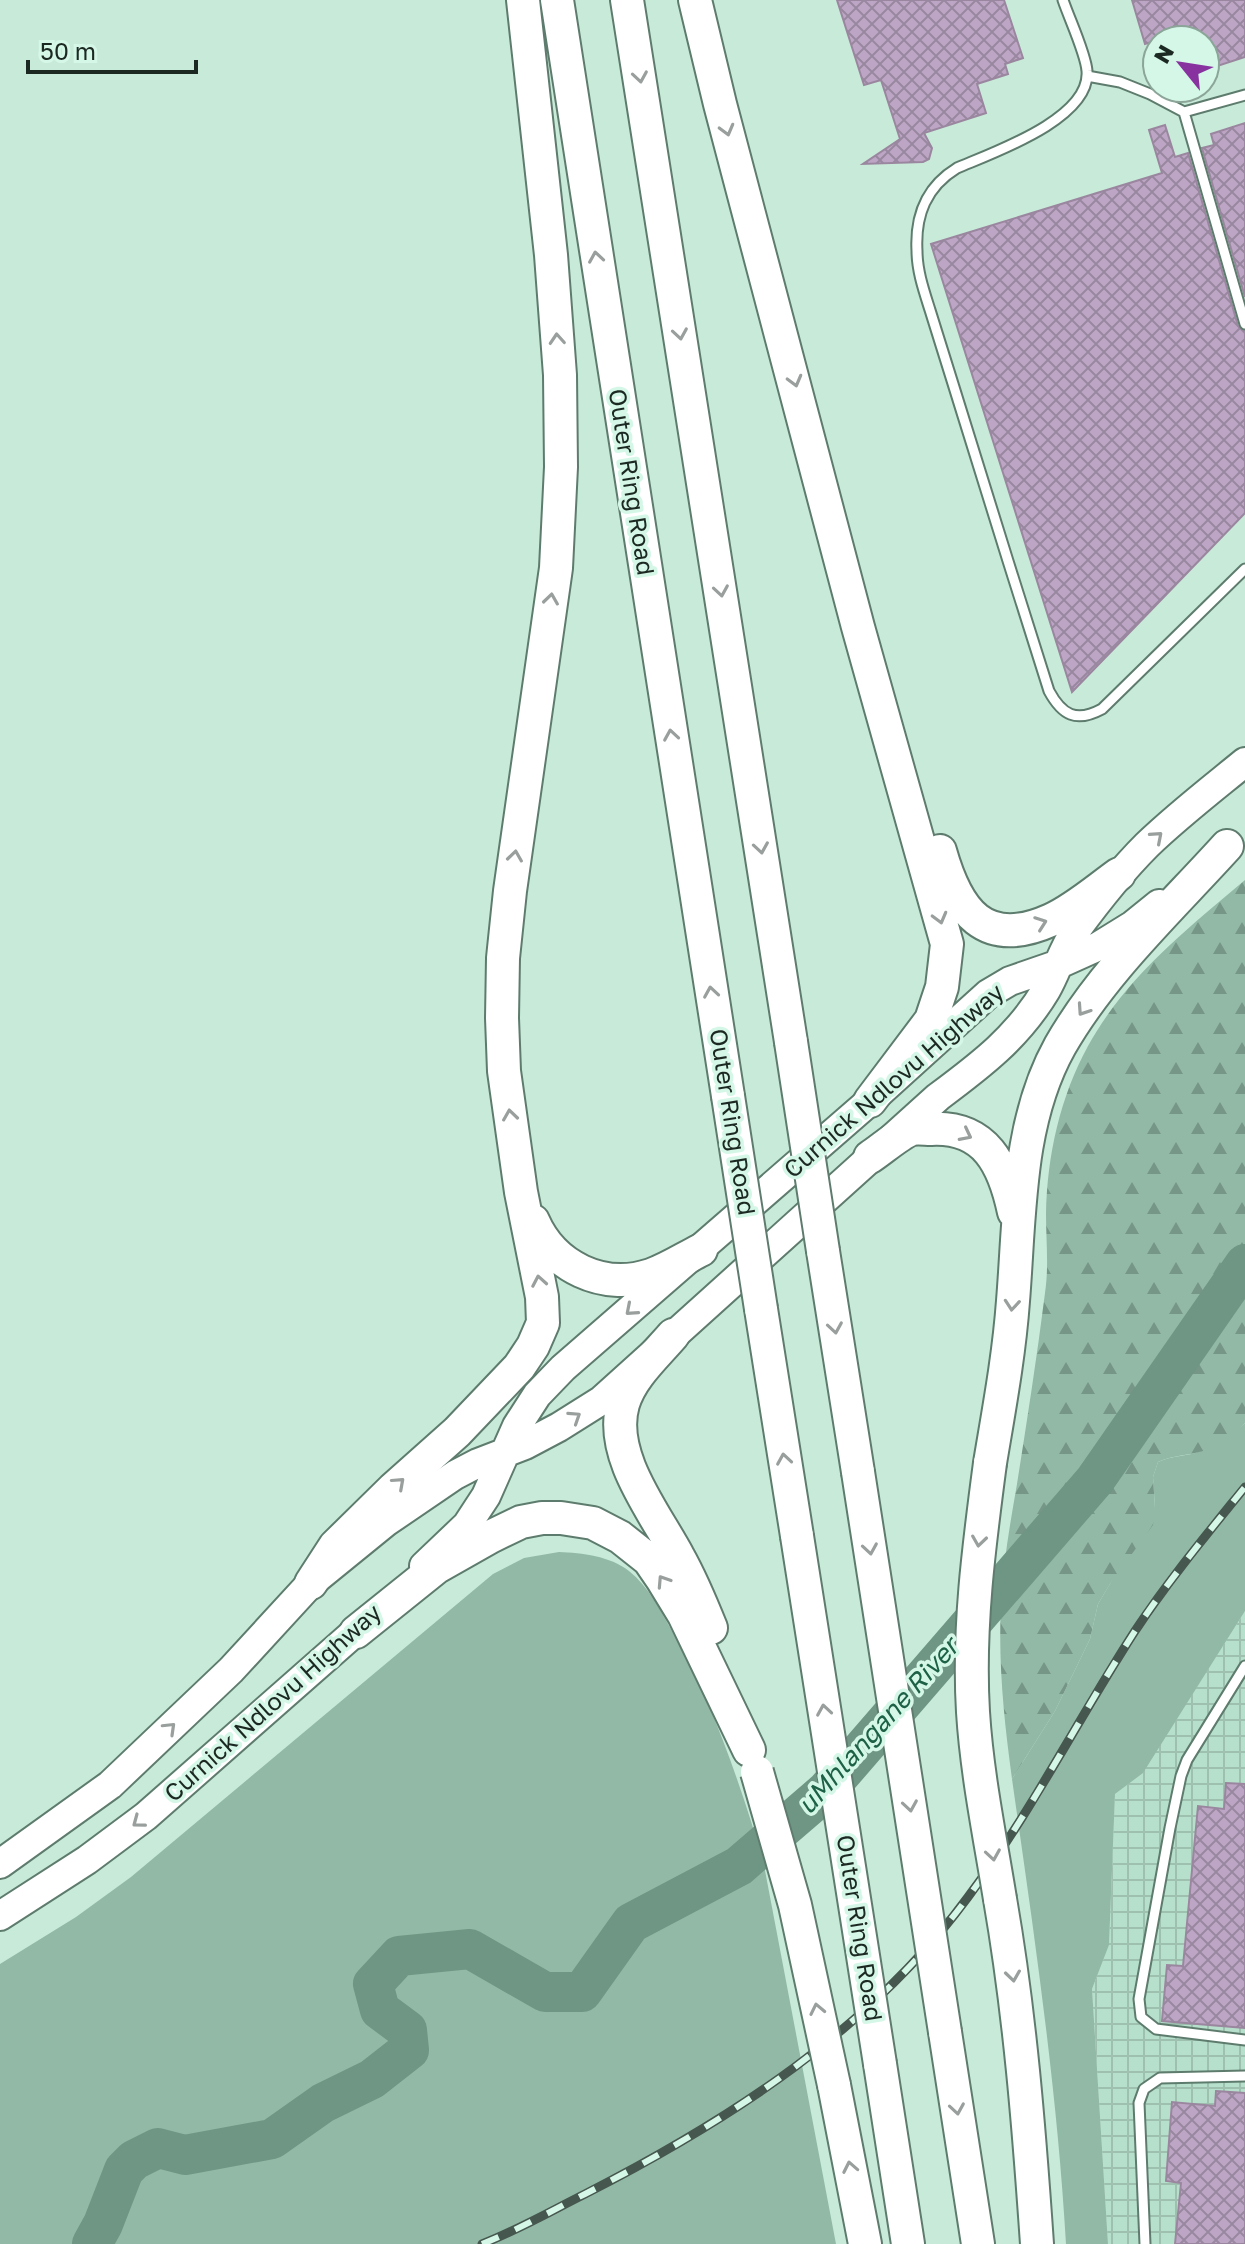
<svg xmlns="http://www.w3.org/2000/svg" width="1245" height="2244" viewBox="0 0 1245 2244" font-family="'Golos Text',sans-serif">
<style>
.industrial{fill:url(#industrial-grid)}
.grass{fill:#92b9a6}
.forest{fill:url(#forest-firs)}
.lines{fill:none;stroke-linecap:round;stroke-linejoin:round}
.river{stroke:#6f9684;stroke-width:40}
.building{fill:url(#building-cross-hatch);stroke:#9a879f;stroke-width:2}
.service-casing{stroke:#5e7c6e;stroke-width:13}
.primary-casing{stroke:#5e7c6e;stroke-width:32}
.motorway-casing{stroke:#5e7c6e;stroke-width:36}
.service{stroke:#fff;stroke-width:9}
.primary{stroke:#fff;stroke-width:28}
.motorway{stroke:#fff;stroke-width:32}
.rail-casing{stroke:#45574f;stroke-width:9}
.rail{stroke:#d5f7e7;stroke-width:6;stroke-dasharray:18;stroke-linecap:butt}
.motorway-bridge-casing{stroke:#5e7c6e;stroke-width:36;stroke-linecap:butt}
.motorway-bridge{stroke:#fff;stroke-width:32}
.oneway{stroke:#999f9c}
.labels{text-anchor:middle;stroke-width:7;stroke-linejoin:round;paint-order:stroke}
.street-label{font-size:24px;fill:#1c2923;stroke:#d5f7e7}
.water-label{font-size:26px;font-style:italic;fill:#1d6147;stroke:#d5f7e7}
</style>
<defs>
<pattern id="industrial-grid" width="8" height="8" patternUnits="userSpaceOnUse" patternTransform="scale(2)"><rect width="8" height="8" fill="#b7e0cc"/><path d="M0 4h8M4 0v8" fill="none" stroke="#9dc0af"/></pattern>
<pattern id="forest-firs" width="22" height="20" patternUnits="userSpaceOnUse" patternTransform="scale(2)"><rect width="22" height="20" fill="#92b9a6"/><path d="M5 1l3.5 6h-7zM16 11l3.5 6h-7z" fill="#769687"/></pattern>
<pattern id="building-cross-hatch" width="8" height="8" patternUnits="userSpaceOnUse" patternTransform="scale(2)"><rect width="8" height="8" fill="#bda6c5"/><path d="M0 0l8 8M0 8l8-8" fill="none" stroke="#9987a0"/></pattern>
</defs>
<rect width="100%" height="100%" fill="#c8ead9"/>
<!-- industrial -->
<path class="industrial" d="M1245,1611V2244H1108L1092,1989L1109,1945L1115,1794L1143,1772Z"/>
<!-- grass -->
<path class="grass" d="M1245,1423V1611L1143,1773L1115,1794L1109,1945L1092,1989L1108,2244H1066C1057,2088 1034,1933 1012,1779L1055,1711L1090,1639L1098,1604L1155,1508L1153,1477L1158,1462C1174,1455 1181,1457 1195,1453C1208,1449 1237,1433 1245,1423Z
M559,1552C582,1553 610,1556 629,1571C649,1587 660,1610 672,1631C713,1703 739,1781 763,1860L836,2244H0V1964L76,1917L131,1877L493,1574L524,1558Z"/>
<!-- forest -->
<path class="forest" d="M1245,880V1423C1233,1438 1214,1449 1195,1453C1182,1456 1171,1456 1158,1462L1153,1477L1155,1508L1153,1525L1110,1584L1098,1604L1090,1639L1055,1711L1012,1779C1004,1720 998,1663 1001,1604C1003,1564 1010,1524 1017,1484C1027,1420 1037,1357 1045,1293C1049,1266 1046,1241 1046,1214C1047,1156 1060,1097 1088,1046C1126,977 1186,930 1245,880Z"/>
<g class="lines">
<!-- river -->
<path class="river" d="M92,2244L103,2224L124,2170L134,2160L158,2148L185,2155L272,2139L323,2103L372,2079L409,2050L407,2030L380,2010L373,1984L399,1956L470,1949L545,1992H582L631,1923L739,1866L826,1791L1095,1480L1245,1264"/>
</g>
<!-- building -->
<path class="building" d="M837,0H1004L1023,58L1005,64L1008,74L977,84L986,113L924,133L932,148L929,159L923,162L863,164L900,139L881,80L864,85Z
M1132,0H1245V57L1208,69L1205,58V40H1199L1195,28L1145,44Z
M1245,123V297L1202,148L1214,145L1211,134Z
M1165,125L1175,157L1188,153L1238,326L1245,331V513L1072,692L931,244L1162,173L1149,130Z
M1226,1783L1245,1784V2028L1162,2021L1167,1965L1183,1966L1198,1806L1224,1809Z
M1216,2091L1245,2093V2244H1175L1181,2183L1166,2181L1172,2102L1215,2106Z"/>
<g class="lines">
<!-- service casing -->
<g class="service-casing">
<path id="service" d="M1063,0C1069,18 1086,54 1087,71C1091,119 992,153 957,168C926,187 915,215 917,251C917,271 924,291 930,310C938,336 946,361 954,387C985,488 1017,590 1049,691C1062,715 1076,723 1102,709L1245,569
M1087,76L1120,82L1150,94L1184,112L1245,324
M1184,112L1245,95
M1245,1666L1187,1760L1181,1776L1170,1828L1139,1999L1141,2017L1156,2029L1245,2040
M1145,2244L1139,2103L1144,2089L1160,2078L1245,2076"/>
</g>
<!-- primary casing -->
<g class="primary-casing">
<path id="primary" d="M424,1566L467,1525L486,1496L517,1426L537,1395L563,1368L870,1101L988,994L1010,981L1059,964L1099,946L1133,925L1159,904
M0,1864L110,1785L231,1670L311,1583L386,1522L455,1475L478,1463L525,1445L559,1427L602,1400L938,1097C981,1065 1018,1037 1046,990C1057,971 1063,948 1076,930C1098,900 1121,871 1147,845C1177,816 1212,789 1245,762
M0,1916L87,1860L146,1816L371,1618"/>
</g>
<!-- motorway casing -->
<g class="motorway-casing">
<path id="motorway" d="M557,0L728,1096
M627,0L791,1042
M695,0L720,104L858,627L947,944L942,987L931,1020L870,1101
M940,851C957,911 984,950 1051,920C1074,910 1098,889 1119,874
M870,1157C881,1150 900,1133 912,1129C918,1128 925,1129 931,1129C986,1126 1004,1165 1014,1212
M533,1221C553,1267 603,1291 651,1275C668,1269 685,1258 701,1250
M823,1251L858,1472
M761,1309L797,1536
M673,1335C655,1356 631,1377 623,1404C608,1455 655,1513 678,1556C691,1579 701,1603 711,1628
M990,1463C999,1409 1009,1356 1013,1301C1020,1216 1017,1123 1060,1046C1103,971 1169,910 1227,846
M311,1583L335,1546L393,1489L457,1432L519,1367L533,1346L543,1323L542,1297L521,1192L504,1071L502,1018L503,958L510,891L556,568L561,467L560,375L551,255L523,0
M356,1632L437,1567L490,1537L521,1522L542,1518H561L593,1523L620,1537L649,1560L662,1579L684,1615L749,1750
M1000,1899C1020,2014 1029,2128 1037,2244
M945,2032L978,2244
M880,2064L908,2244
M834,2085L865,2244"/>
</g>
<!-- service -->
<use href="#service" class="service"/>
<!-- primary -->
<use href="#primary" class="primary"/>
<!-- motorway -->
<use href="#motorway" class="motorway"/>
<!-- rail casing -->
<g class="rail-casing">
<path id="rail" d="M482,2244C518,2230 551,2211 585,2194C730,2120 871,2029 968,1897C1031,1813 1078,1719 1135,1631C1168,1581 1207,1534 1245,1487"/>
</g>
<!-- rail -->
<use href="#rail" class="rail"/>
<!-- motorway-bridge casing -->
<g class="motorway-bridge-casing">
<path id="motorway-bridge" d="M791,1042L823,1251
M728,1096L761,1309
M990,1463C979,1546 968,1628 973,1712C977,1775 990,1837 1000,1899
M858,1472L945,2032
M797,1536L880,2064
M757,1772L795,1905L834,2085"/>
</g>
<!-- motorway-bridge -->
<use href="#motorway-bridge" class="motorway-bridge"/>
</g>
<!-- one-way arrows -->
<defs><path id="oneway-chevron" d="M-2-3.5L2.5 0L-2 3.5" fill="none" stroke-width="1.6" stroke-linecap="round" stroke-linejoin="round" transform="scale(2)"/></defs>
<g class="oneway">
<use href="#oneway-chevron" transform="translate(640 77) rotate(81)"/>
<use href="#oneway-chevron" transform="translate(727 130) rotate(75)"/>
<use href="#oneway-chevron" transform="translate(596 257) rotate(-99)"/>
<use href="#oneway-chevron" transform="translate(680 334) rotate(81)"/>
<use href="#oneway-chevron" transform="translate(557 339) rotate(-94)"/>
<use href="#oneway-chevron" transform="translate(795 381) rotate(75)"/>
<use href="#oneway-chevron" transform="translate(721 591) rotate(81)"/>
<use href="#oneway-chevron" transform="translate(551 599) rotate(-82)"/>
<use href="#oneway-chevron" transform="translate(671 735) rotate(-99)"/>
<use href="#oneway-chevron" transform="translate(1157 837) rotate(-41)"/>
<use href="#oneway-chevron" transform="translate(761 848) rotate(81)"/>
<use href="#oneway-chevron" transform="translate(515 856) rotate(-82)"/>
<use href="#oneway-chevron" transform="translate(940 918) rotate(75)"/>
<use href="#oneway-chevron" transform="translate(1041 923) rotate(-20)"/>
<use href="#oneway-chevron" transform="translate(711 992) rotate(-99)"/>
<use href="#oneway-chevron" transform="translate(1083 1010) rotate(124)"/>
<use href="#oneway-chevron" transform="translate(510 1115) rotate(-98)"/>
<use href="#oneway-chevron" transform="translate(966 1135) rotate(27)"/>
<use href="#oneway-chevron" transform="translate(539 1281) rotate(-100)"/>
<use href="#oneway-chevron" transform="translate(1012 1305) rotate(95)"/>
<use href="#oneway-chevron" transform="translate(631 1310) rotate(139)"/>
<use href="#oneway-chevron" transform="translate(835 1328) rotate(81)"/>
<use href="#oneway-chevron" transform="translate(575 1417) rotate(-33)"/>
<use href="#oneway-chevron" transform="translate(784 1459) rotate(-99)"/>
<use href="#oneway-chevron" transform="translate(399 1483) rotate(-42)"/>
<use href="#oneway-chevron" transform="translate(979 1541) rotate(98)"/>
<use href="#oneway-chevron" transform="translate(870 1549) rotate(81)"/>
<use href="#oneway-chevron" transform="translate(663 1581) rotate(-123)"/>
<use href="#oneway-chevron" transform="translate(824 1710) rotate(-99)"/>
<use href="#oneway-chevron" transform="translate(170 1728) rotate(-44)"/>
<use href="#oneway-chevron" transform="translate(910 1806) rotate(81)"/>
<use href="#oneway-chevron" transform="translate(138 1822) rotate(143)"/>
<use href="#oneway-chevron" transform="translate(993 1855) rotate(81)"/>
<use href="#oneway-chevron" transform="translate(1013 1976) rotate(82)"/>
<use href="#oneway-chevron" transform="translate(817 2009) rotate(-102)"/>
<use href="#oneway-chevron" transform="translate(957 2109) rotate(81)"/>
<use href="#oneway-chevron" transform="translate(850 2167) rotate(-101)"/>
</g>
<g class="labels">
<!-- street labels -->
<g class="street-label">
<text transform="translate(631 482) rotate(81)" y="8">Outer Ring Road</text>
<text transform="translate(894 1081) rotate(-41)" y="8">Curnick Ndlovu Highway</text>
<text transform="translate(732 1122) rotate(81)" y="8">Outer Ring Road</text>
<text transform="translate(273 1703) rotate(-42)" y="8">Curnick Ndlovu Highway</text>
<text transform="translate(859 1928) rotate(81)" y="8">Outer Ring Road</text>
</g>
<!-- water labels -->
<g class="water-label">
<text transform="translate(878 1726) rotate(-48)" y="9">uMhlangane River</text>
</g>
</g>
<!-- north arrow -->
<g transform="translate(1181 64) rotate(300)"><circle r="38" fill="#d5f7e7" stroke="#8ba599" stroke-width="2"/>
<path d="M0-6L14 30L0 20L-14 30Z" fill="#8832a0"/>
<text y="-12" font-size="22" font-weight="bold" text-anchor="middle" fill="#1c2923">N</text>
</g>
<!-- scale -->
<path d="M28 60v12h168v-12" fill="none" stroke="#1c2923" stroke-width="4"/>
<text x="40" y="60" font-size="24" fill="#1c2923" stroke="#d5f7e7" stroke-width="6" paint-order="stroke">50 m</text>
</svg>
